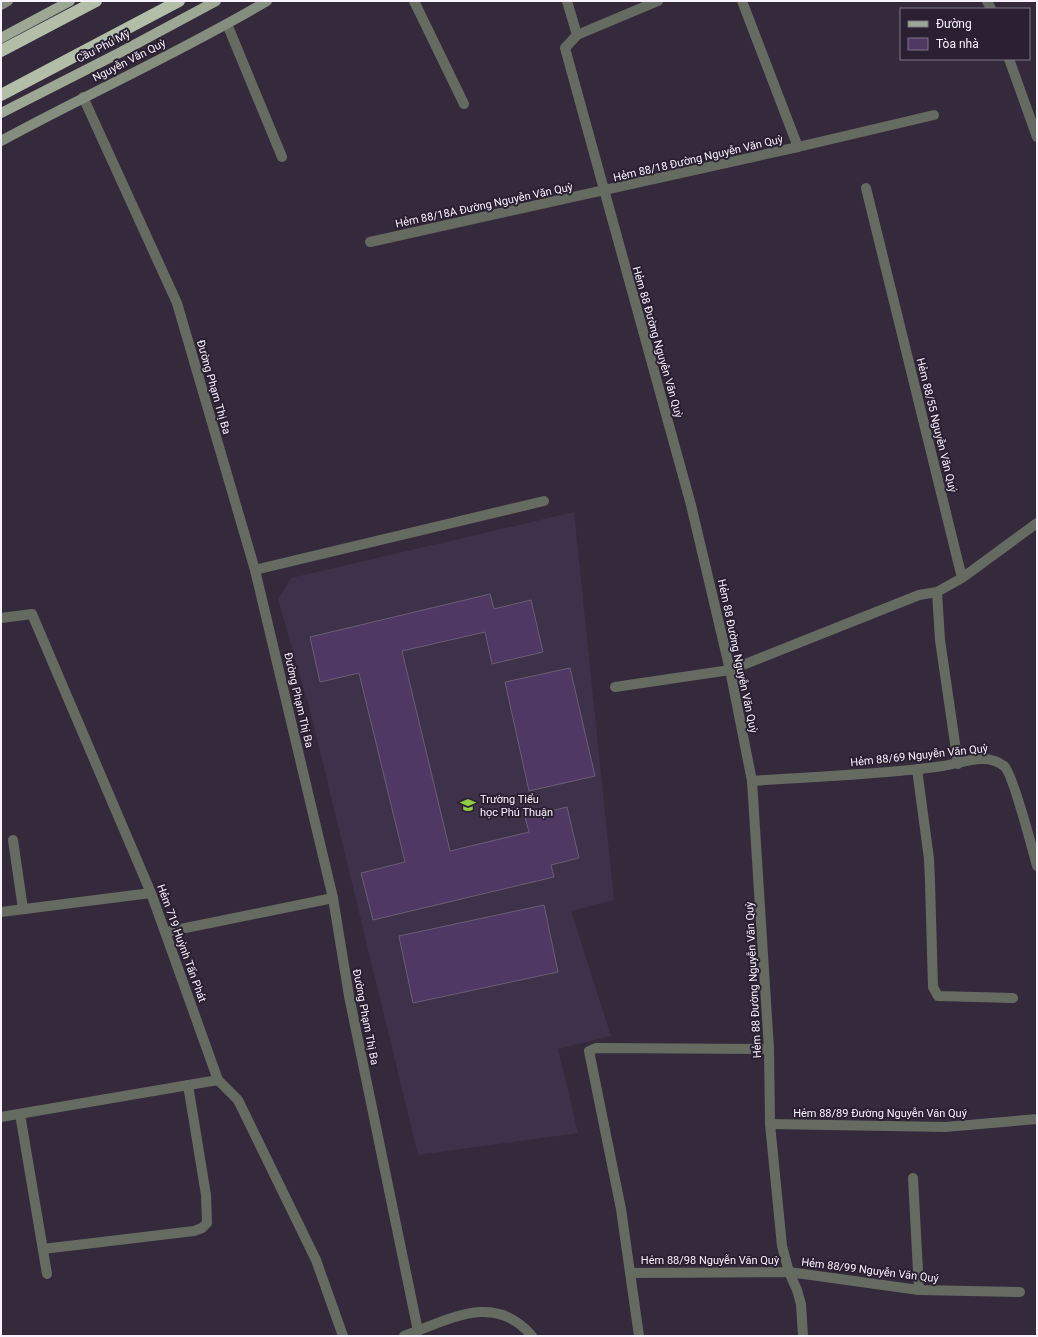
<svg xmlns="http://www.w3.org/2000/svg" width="1038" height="1337" viewBox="0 0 1038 1337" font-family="Roboto,sans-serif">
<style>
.built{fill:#3e324a}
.building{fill:#503864;stroke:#695e73}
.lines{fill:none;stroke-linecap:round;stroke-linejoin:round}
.lane{stroke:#666b62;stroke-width:10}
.street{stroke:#666b62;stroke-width:10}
.secondary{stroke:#858d7e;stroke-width:10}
.primary{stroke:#9ca794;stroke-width:10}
.highway{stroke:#b2bea7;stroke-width:12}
.labels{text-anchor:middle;stroke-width:4;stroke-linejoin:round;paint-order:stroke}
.street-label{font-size:11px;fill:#f8f2fe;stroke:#2a2032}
.poi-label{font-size:11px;fill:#f8f2fe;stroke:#2a2032;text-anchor:start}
</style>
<rect width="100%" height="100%" fill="#342a3c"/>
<!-- built -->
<path class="built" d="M574,512L614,900L571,911L611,1036L558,1049L578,1133L418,1155L310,710L278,599L291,578Z"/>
<!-- building -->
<path class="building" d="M490,594L494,609L531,600L543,652L492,664L485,632L402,651L450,851L529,832L525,817L567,807L579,858L551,865L554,877L373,920L361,873L405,862L359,673L320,682L310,637Z
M570,668L595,776L529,791L505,682Z
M544,905L558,972L413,1003L399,936Z"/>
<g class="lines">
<!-- lane -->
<path class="lane" d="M414,1L464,104
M742,1L798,147L934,115
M987,1L991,9
M577,35L658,1
M1009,59L1037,137
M866,188L962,578L1037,523
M370,242L798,147
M937,592L940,640L958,764
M615,687L730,670L919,595L937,592L962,578
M917,769L929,859
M752,781C816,776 880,775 943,766C963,763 986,752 1004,766C1012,772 1033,851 1037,866
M930,882L933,987L938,996L1013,998
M166,932L333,898
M218,1080L238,1100L316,1260L343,1336
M20,1114L47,1274
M770,1124L945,1127L1037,1119
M43,1249L194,1231L202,1228L207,1223L206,1195L188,1085
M789,1272L919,1290L1020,1292"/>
<!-- street -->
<path class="street" d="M567,1L577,35L565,48L691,505L730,670L752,781L769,1049L770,1124L782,1246L789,1272L797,1290L801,1304L803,1336
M227,24L282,157
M83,97L177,303L255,570L333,898L349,996L418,1331
M255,570L544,501
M1,618L32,614L151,893L218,1080L1,1117
M13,840L23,909
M929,859L930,882
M1,912L151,893
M913,1178L919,1290
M631,1273L789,1272
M404,1336C449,1320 494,1291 532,1336
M639,1336L621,1209L589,1051L596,1048L769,1049"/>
<!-- secondary -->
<path class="secondary" d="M1,5L8,1
M1,141C89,93 181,52 267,1"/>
<!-- primary -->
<path class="primary" d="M1,38L70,1
M1,113L121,52L216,1"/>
<!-- highway -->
<path class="highway" d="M1,51L96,1
M1,95L179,1"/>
</g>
<!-- icons -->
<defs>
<g id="school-bare" transform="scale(1.2)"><path d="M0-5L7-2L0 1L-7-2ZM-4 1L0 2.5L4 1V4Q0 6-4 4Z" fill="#90cd41" stroke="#2a2032" stroke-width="2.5" paint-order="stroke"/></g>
</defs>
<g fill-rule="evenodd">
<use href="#school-bare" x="468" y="805"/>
</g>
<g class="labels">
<!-- street labels -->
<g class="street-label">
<text transform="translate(103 46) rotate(-27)" y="4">Cầu Phú Mỹ</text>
<text transform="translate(129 60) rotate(-27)" y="4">Nguyễn Văn Quỳ</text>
<text transform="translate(698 158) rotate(-13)" y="4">Hẻm 88/18 Đường Nguyễn Văn Quỳ</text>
<text transform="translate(484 205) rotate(-12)" y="4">Hẻm 88/18A Đường Nguyễn Văn Quỳ</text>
<text transform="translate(658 342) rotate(74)" y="4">Hẻm 88 Đường Nguyễn Văn Quỳ</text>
<text transform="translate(214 387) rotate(74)" y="4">Đường Phạm Thị Ba</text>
<text transform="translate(937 425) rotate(76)" y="4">Hẻm 88/55 Nguyễn Văn Quý</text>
<text transform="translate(738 656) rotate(78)" y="4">Hẻm 88 Đường Nguyễn Văn Quỳ</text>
<text transform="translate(299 700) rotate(77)" y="4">Đường Phạm Thị Ba</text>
<text transform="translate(919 755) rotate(-6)" y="4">Hẻm 88/69 Nguyễn Văn Quỳ</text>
<text transform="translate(182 943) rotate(70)" y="4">Hẻm 719 Huỳnh Tấn Phát</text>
<text transform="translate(753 980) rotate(-93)" y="4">Hẻm 88 Đường Nguyễn Văn Quỳ</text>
<text transform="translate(366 1017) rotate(79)" y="4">Đường Phạm Thị Ba</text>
<text x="880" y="1117">Hẻm 88/89 Đường Nguyễn Văn Quý</text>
<text x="710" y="1264">Hẻm 88/98 Nguyễn Văn Quỳ</text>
<text transform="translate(870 1270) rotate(7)" y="4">Hẻm 88/99 Nguyễn Văn Quý</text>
</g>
<!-- poi labels -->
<g class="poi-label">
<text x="480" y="803">Trường Tiểu<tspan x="480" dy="13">học Phú Thuận</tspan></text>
</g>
</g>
<!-- border -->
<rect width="1038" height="1337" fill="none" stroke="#f8f2fe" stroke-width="4"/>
<!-- legend -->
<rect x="900" y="8" width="130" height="52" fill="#2a2032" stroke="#7c7484"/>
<rect x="908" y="21" width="20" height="6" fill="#9ca794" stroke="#7c7484"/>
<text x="936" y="28" font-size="12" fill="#f8f2fe">Đường</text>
<rect x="908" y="38" width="20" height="12" fill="#503864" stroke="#7c7484"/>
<text x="936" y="48" font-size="12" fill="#f8f2fe">Tòa nhà</text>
</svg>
